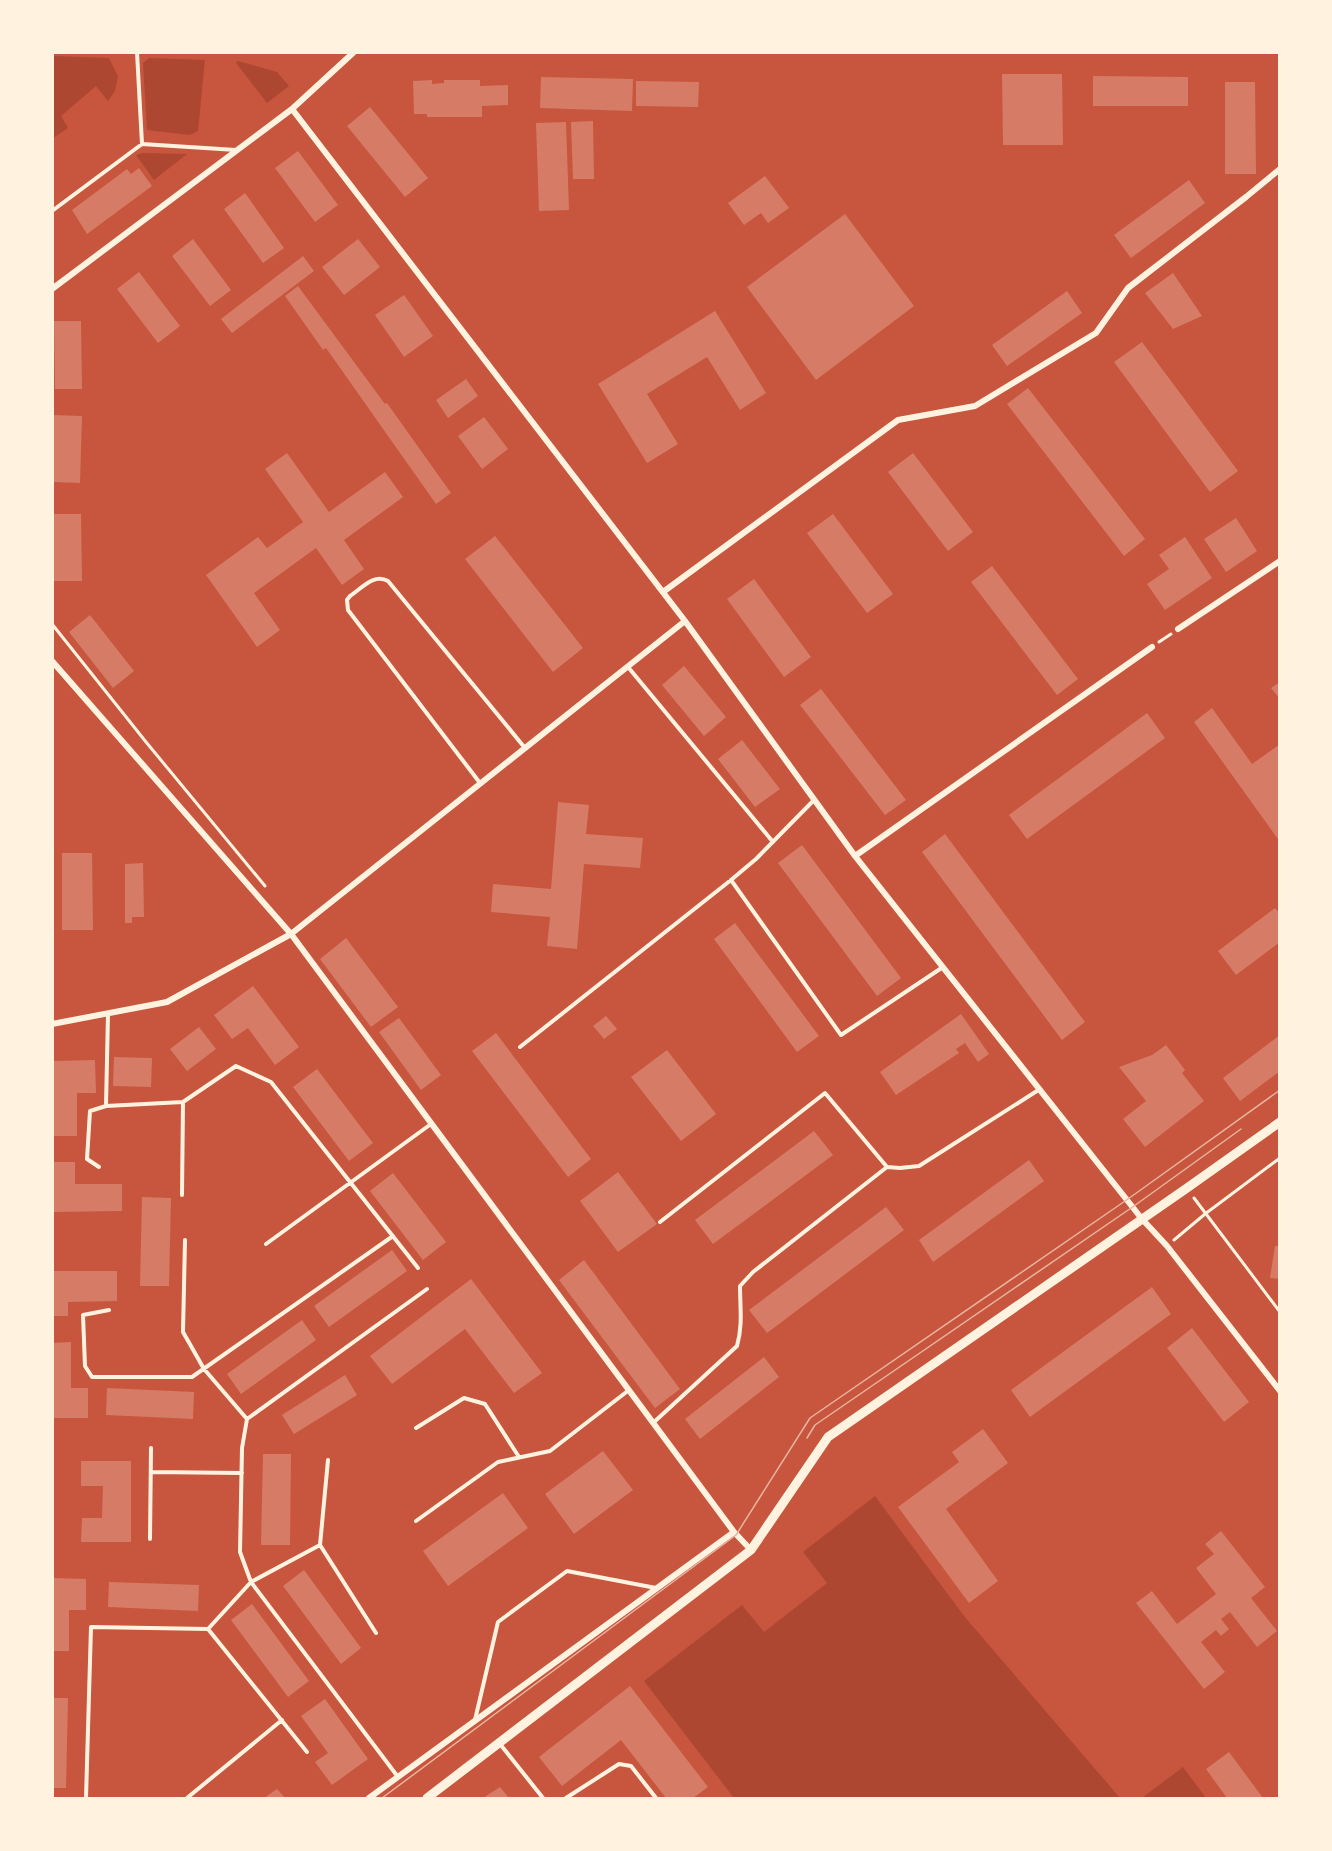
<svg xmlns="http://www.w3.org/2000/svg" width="1332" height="1851" viewBox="0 0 1332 1851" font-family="Lato,sans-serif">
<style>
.green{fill:#ae4732}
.building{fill:#d67c66}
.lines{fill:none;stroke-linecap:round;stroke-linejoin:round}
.path{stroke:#fff3e0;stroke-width:3}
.service{stroke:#fff3e0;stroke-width:4}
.minor{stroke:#fff3e0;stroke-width:6}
.tertiary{stroke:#fff3e0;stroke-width:9}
.tram{stroke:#e9b49f;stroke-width:1.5}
</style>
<rect width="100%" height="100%" fill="#c8553d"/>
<!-- green -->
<path class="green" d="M53,56L109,58L118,76L115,91L108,101L96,86L61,116L68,128L53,138Z
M149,58L205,60L198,131L190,135L147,130L143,63Z
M238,61L277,72L289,86L267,103L236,63Z
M143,153L187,154L154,180L136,155Z
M875,1496L964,1616L1120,1798H734L644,1681L742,1605L764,1632L827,1583L803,1552Z
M1183,1767L1206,1798H1142Z"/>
<!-- building -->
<path class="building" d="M1002,74H1062L1063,145H1003Z
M1093,76L1188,77V106H1093Z
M541,77L633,79L632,111L540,108Z
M432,80V84L444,83V80H480V86L508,85V105L482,106V117H427V114H414L413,81Z
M636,81L699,82L698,107L636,106Z
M1225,82H1255L1256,174H1225Z
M370,107L428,178L405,197L347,126Z
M593,121L594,179H573L571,122Z
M566,122L569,210L539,211L536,123Z
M298,151L338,205L315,222L275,168Z
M139,168L152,186L87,234L72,210L127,169L131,174Z
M765,176L789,208L768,223L761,213L744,225L728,203Z
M1189,180L1205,203L1131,258L1114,235Z
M245,193L284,248L263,263L224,209Z
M845,214L914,306L816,380L747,287Z
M193,239L231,290L210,306L172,256Z
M358,239L380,267L344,295L322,267Z
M303,256L314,271L232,333L221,319Z
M139,272L180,326L158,343L117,289Z
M1173,273L1202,316L1173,329L1145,293Z
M298,286L385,404L387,403L451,493L436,504L326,348L323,350L285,296Z
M1067,291L1082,313L1007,366L992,345Z
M404,295L433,336L404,357L375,315Z
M715,311L766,393L740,410L707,357L647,394L678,444L647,463L598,384Z
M54,321H81L82,389H55Z
M1142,342L1238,471L1210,492L1114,362Z
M466,379L478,396L448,418L436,400Z
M1028,388L1145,539L1124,556L1007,404Z
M52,415L82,416L80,483L52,482Z
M484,417L508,449L482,469L458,436Z
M287,453L329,512L385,472L403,497L344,540L364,569L342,585L316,548L254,593L280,630L257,647L206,575L258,537L267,548L303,522L265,469Z
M913,453L973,532L948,551L888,472Z
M53,514H81L82,581H53Z
M833,514L893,594L867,613L807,533Z
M1236,518L1257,551L1226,572L1204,539Z
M495,536L583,648L553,672L465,559Z
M1185,537L1212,578L1165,610L1147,584L1169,569L1159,555Z
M992,566L1078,679L1057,695L971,582Z
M754,579L811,657L784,677L727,599Z
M90,615L134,671L113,688L69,632Z
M684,666L726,717L704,736L662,685Z
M1280,682V699L1271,688Z
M821,689L906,800L885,815L800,705Z
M1212,708L1252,764L1280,744V842L1194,722Z
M1147,713L1165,738L1027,839L1009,815Z
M742,740L780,789L755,807L718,759Z
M558,802L589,805L586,834L643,838L640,868L584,864L577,949L547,946L550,917L491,912L493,884L551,889Z
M945,834L1085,1022L1062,1040L922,852Z
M802,845L901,978L877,996L778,863Z
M62,853H92L93,930H62Z
M143,863L144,917H132V923H125V864Z
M1275,908L1280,914V942L1236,975L1218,951Z
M735,923L819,1036L797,1052L714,939Z
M346,938L398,1007L371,1027L320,959Z
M253,986L299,1047L275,1065L248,1028L232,1039L214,1015Z
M961,1014L989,1054L978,1062L965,1043L956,1049L959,1053L896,1095L880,1072Z
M606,1016L617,1029L604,1039L593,1026Z
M399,1018L441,1075L421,1090L379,1032Z
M199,1027L216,1049L187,1071L170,1049Z
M496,1033L591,1159L568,1177L472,1051Z
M1280,1035V1071L1240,1101L1223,1078Z
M1166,1045L1185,1070L1182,1073L1204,1101L1145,1147L1123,1119L1146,1101L1119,1067L1152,1055Z
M667,1050L716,1114L681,1141L631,1077Z
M114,1057L152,1058L151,1087L113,1086Z
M95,1060L96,1093H77V1136H52V1061Z
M317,1069L373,1143L349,1161L293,1087Z
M814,1131L833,1155L713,1244L695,1220Z
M1029,1160L1044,1181L933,1262L919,1240Z
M52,1162H75V1184H122V1211L52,1212Z
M618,1172L657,1224L618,1252L580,1201Z
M393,1173L446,1242L423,1260L370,1191Z
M142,1197L171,1198L169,1286H140Z
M886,1207L904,1230L767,1333L749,1310Z
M1275,1246H1280V1279L1270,1278Z
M392,1250L407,1271L329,1327L314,1306Z
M584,1260L680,1389L655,1408L559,1280Z
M52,1271H117V1301L68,1302V1316H52Z
M471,1279L542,1373L514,1393L465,1329L392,1384L370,1356Z
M1152,1287L1171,1314L1030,1417L1011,1390Z
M302,1320L316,1340L241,1394L227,1374Z
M1192,1328L1249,1402L1224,1422L1167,1348Z
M71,1342V1388H88V1418H52V1343Z
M764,1357L779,1377L700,1439L685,1419Z
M345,1375L357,1395L294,1434L282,1415Z
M107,1388L194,1392L193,1419L106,1415Z
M983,1429L1008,1463L946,1509L998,1581L969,1603L898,1507L959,1462L952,1452Z
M603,1451L633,1490L574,1534L545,1494Z
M263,1454H291L290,1545H261Z
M81,1461H131V1542H81L82,1518H102L103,1486H81Z
M503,1493L528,1528L448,1586L423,1551Z
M1221,1531L1265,1587L1251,1598L1277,1631L1257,1647L1230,1612L1221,1619L1229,1629L1221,1636L1216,1630L1201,1642L1225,1672L1204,1689L1136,1603L1152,1591L1177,1624L1216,1594L1196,1568L1214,1554L1205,1544Z
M304,1570L361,1648L341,1664L283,1586Z
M52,1578L86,1579V1610H69V1651H52Z
M109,1582L199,1585L198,1611L108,1607Z
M252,1604L309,1681L288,1697L231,1620Z
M630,1686L708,1787L693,1798H666L621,1740L562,1786L539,1757Z
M52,1698H68L66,1788H52Z
M325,1699L368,1759L332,1785L315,1762L328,1753L301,1716Z
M1229,1752L1263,1798H1227L1206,1769Z
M500,1787L509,1798H483Z
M277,1789L285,1798H264Z"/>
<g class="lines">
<!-- path -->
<path class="path" d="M52,624L146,742L265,886
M1159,642L1171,634
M1194,1198L1280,1312
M1174,1240L1205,1214L1280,1158"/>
<!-- service -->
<path class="service" d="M137,52L142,144
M52,211L142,144L236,150
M628,667L773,842
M480,783L348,610L347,600L350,596C362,588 374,573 388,581L525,748
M731,880L841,1035L943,967
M520,1047L731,880L756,859L814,800
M106,1106L108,1014
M99,1167L87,1159L90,1111L106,1106L183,1102
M182,1195L183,1102L236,1066L271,1082L418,1268
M660,1222L825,1093L887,1167L900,1168L919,1166L1040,1089
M185,1240L183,1332L204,1369L247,1419
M266,1244L431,1124
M109,1310L83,1315L85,1366L92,1377H192L393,1236
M653,1423L737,1346C743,1325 740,1307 740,1286L753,1272L887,1167
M416,1428L464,1398L485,1404L519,1457
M328,1460L320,1545L376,1633
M151,1472L242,1473
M416,1521L498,1462L550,1451L629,1390
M150,1539L151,1448
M208,1629L251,1582L320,1545
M475,1720L498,1622L567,1571L656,1588
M500,1744L543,1798
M398,1777L251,1582L240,1552L242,1448L247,1419L427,1289
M86,1798L91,1627L208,1629L307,1752
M187,1798L282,1720
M566,1798L619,1764L631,1766L656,1798"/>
<!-- minor -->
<path class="minor" d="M292,109L685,621L855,856L1142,1219L1167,1246L1280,1391
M52,289L292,109L354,52
M663,592L898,420L975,406L1096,333L1128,288L1246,197L1280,169
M1178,629L1280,561
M52,661L291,934L734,1532L751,1550
M855,856L1152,647
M52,1024L167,1002L291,934L685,621
M369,1798L734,1532"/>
<!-- tertiary -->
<path class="tertiary" d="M427,1798L751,1550L828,1437L1187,1188L1280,1122"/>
<!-- tram -->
<path class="tram" d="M807,1438L815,1425L1134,1206L1241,1129
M382,1798L736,1535L810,1418L1128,1199L1280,1090"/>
</g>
<!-- border -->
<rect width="1332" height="1851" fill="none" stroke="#fff3e0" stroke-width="108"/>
</svg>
